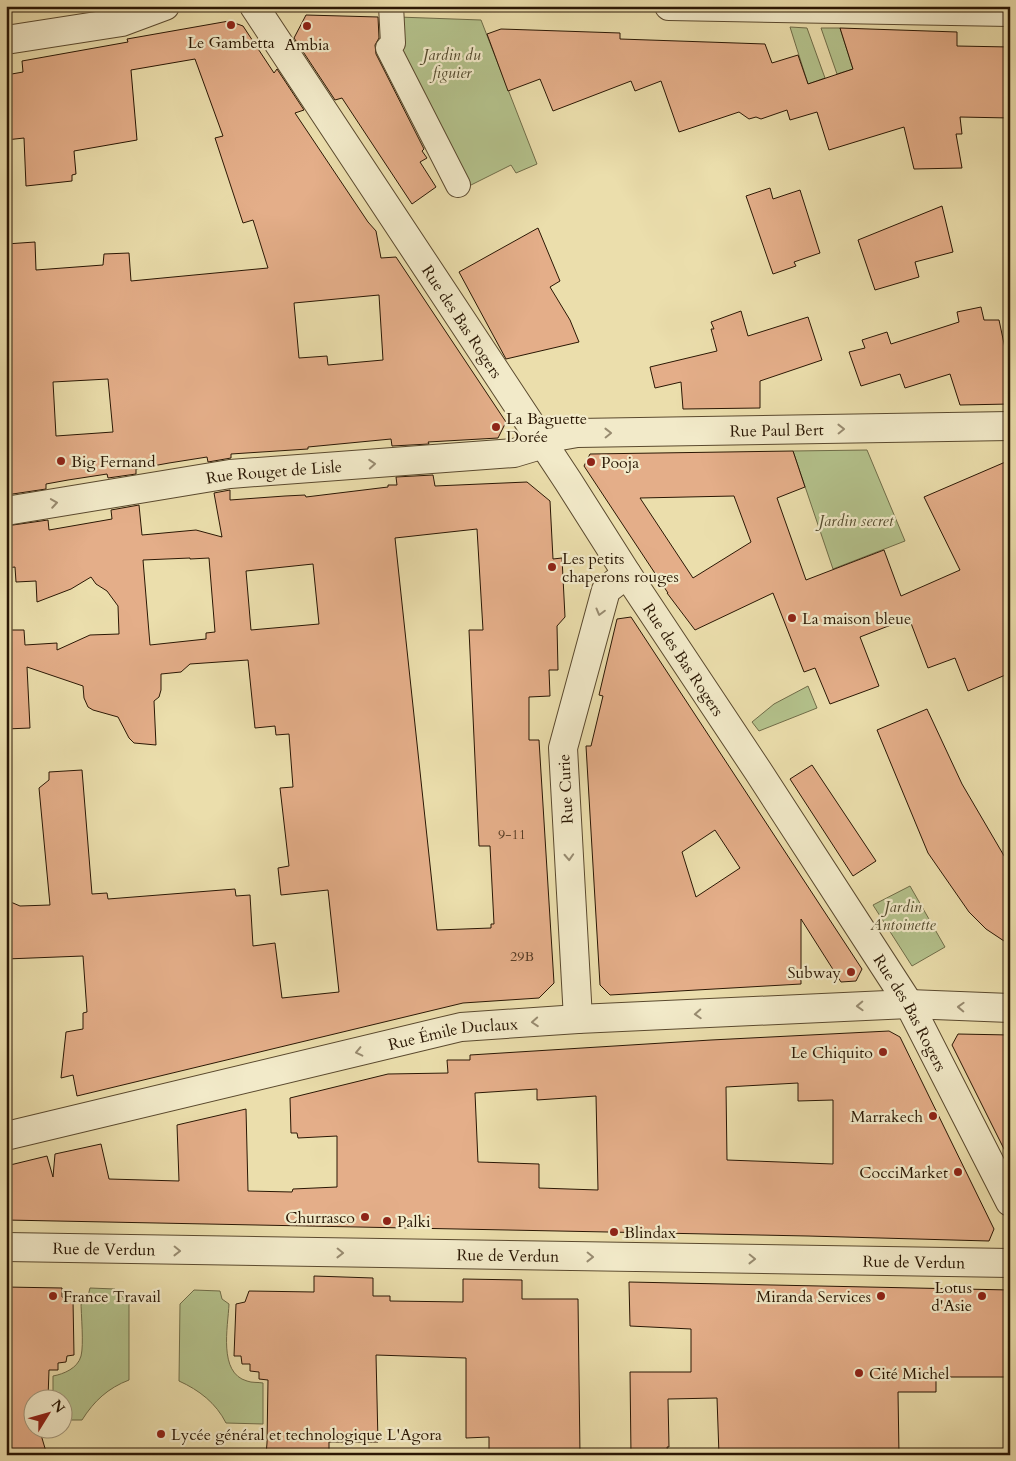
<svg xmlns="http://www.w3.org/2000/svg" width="1016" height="1461" viewBox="0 0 1016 1461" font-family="Cardo,serif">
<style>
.green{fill:#b4c28c;stroke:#6f6c48}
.building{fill:#e4ae89;stroke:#2a1704;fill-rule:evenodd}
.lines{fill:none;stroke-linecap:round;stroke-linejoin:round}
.pedestrian-casing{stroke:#5a492e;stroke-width:26}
.minor-casing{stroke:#5a492e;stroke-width:30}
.tertiary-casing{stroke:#5a492e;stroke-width:30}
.pedestrian{stroke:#f2eac9;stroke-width:24}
.minor{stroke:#f2eac9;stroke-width:28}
.tertiary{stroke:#f2eac9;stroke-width:28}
.oneway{stroke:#988b70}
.poi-dot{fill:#8f2418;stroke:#f2eac9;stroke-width:2}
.labels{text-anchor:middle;stroke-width:4.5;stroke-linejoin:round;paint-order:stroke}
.number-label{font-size:14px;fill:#583d25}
.poi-label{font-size:16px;fill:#2a1704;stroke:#f2eac9;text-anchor:start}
.park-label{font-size:16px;font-style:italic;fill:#534a2d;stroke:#f2eac9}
.street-label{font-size:16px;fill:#2a1704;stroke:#f2eac9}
</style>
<rect width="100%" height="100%" fill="#ebdeac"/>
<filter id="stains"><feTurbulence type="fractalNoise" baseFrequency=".004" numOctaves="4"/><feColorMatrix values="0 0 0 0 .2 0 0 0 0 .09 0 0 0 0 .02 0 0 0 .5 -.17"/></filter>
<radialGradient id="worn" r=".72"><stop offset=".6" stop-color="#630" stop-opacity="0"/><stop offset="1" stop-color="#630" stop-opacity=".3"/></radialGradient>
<!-- green -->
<path class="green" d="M398,17L481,20L537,164L516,173L511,165L465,188L399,54Z
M790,27L807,28L825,78L808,84Z
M821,28H840L853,69L837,74Z
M867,450L905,541L833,569L793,451Z
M808,686L817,708L759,731L752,722L774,704Z
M910,886L945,947L912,966L873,905Z
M90,1288L115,1289L129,1303V1380C108,1388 94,1401 82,1420H63L62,1398H53V1376C64,1374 78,1368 81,1356C84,1345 81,1314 81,1301L88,1296Z
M194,1290L220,1291L222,1299L229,1304C228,1327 218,1373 247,1381C252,1383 258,1382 263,1383V1424L226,1423C216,1403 199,1390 179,1381L180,1304Z"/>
<!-- building -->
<path class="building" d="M306,15L378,17L379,38L375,45L376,54L424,149L422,151L427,158L420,162L436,187L412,204L342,98L335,100L294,38Z
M229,21L243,26L274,73L277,69L304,110L295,113L368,222L376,231L381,258L396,257L506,422L498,438L428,442L429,444L392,446L391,439L308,447V449L231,454V458L208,462L207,457L169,463L136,469V474L108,478L107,474L68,480L46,484V489L6,495V244L35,242L36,270L103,265L104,254L129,253L131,281L268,268L253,220L243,223L215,138L223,136L195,59L131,70L137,140L74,151L76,174L72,175V181L26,186L24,138L6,140V75L23,72L22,61L128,42L127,39ZM379,295L383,360L328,365L327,356L299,358L294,303ZM108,379L113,432L56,436L53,382Z
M840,28L957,32V46L1010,47V118L960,117L962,134H956L962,168L914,169L904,127L829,150L817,112L790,120L787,110L761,119L756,117L749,119L739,112L679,132L661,81L635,91L631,81L553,111L540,79L508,91L487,34L501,29L620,33V39L765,44L772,63L798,55L808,84L853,69Z
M770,188L773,199L800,190L820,253L794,262L796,266L773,274L746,196Z
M942,206L953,252L915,262L919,277L875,290L858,240Z
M538,228L560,281L550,287L570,320L579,342L506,359L459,272Z
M981,307L984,320H999L1006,353L1010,352V404L960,405L950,374L905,388L900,374L861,386L849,352L865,348L862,340L887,332L891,344L959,322L957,312Z
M741,311L748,336L808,317L822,360L760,381V408L683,409L681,382L655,388L650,367L717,351L711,329H714L711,322Z
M793,451L805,487L777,498L806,580L884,550L901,596L960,570L924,497L1010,460V673L968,691L955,658L928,668L909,618L860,637L879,686L830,704L815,668L804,672L773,593L695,630L667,593H668L584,466L590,454ZM734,496L751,542L693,578L640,498Z
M433,475L435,486L527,482L550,501L553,559L562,558L565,617L557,626L558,670H549L550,696L529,697V740H539L554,983L539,998L463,1003L77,1096L73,1075L61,1078L66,1032L83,1029V1013L87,1012L83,956L6,959V900L20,906L50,905L39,788L49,780V772L82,770L92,894L107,893L108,899L235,889L236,896L250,895L253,946L275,943L282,998L339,992L328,890L281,895L278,868L289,866L280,788L293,787L289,734L276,735L275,726L255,728L248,660L190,664L181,672L161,674V690L159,697L154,701L156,745L134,743L129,738L118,717L93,710L88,707L84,698L83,686L27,667L30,728L6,729V630H24L25,645L57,643V650L90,635L119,634L118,606L107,591L96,584L91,577L71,589L37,602L36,581L16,582L15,567L6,568V526L48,520L49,530L112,519L111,510L139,505L142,535L196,530L222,537L214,493L230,490V500L285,496L305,495L306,497L388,487V485H397L396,477ZM477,529L483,630H469L479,846H490L494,924H491V928L437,930L395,538ZM190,558V559L209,558L215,632L206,633V639L150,645L143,560ZM313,564L319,624L251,630L246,571Z
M631,617L862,969L856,981L841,982L801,919V984L610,995L600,985L586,746H591L603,696L599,695L617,619ZM715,830L740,868L696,897L682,852Z
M927,709L962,784L1010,866V945L986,929L969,912L928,853L877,730Z
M812,765L876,861L853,876L790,779Z
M889,1031L900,1037L994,1229L989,1241L808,1236L6,1220V1166L47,1156L53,1177L55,1154L101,1144L109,1179L179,1181L177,1125L246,1109L248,1191L292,1192L293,1189L337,1187V1136L298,1138L297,1133H291L290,1098L388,1074L448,1073L447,1060H470V1055L711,1040ZM798,1083V1101L833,1100V1164L727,1160L726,1087ZM537,1089V1100L596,1096L598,1190L539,1188V1164L478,1162L475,1093Z
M958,1034L1010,1035V1161L952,1045Z
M314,1276L373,1278V1296H390V1301L463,1302V1279L522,1280V1299H578L580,1455H489V1437L466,1438V1358L376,1355L378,1442H329V1455H266L267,1443L268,1380L259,1379V1372L250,1371V1364H242L241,1356H234L236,1304L245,1302L249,1291L314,1292Z
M629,1282L1010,1290V1377H936V1392H898L899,1455H719L717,1398L668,1399L669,1447H667L668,1455H631L630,1372H691V1329L630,1326Z
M6,1287L62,1288V1297L73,1300L74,1355L67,1356L66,1362L58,1363V1370H49L48,1398H30L32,1406V1428H39L47,1455H7Z"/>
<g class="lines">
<!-- pedestrian casing -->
<g class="pedestrian-casing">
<path id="pedestrian" d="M391,6L393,43L388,48L458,185"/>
</g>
<!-- minor casing -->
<g class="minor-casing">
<g id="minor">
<path d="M669,6L1010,12"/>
<path d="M6,40L122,22L165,6"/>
<path id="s1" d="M6,511L230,474L514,453L544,444L560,436L577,433L1010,426"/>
<path d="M578,1019L563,748L606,590L627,574"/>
</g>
</g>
<!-- tertiary casing -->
<g class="tertiary-casing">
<g id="tertiary">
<path id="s2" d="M254,6L568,481L627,574L758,771L909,1004L1010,1202"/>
<path id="s3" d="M6,1136L461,1027L578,1019L909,1004L1010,1008"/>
<path id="s4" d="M6,1247L1010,1263"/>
</g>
</g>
<!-- pedestrian -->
<use href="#pedestrian" class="pedestrian"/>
<!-- minor -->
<use href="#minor" class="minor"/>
<!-- tertiary -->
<use href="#tertiary" class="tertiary"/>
</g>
<!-- one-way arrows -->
<defs><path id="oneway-chevron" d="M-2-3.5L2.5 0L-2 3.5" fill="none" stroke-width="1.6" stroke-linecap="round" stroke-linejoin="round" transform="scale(1.25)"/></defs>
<g class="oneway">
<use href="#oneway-chevron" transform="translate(841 429) rotate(-1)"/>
<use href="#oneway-chevron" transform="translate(608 433) rotate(-1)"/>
<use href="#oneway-chevron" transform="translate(372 464) rotate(-4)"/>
<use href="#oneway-chevron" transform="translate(54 503) rotate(-9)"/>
<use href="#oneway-chevron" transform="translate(600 612) rotate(105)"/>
<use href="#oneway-chevron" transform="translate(569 857) rotate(87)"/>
<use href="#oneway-chevron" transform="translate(860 1006) rotate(178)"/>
<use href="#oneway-chevron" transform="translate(961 1007) rotate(-178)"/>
<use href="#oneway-chevron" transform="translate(698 1014) rotate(177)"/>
<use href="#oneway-chevron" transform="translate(535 1022) rotate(176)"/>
<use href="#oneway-chevron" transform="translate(359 1052) rotate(167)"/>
<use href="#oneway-chevron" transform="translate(177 1251) rotate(1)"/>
<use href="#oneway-chevron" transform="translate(340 1253) rotate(1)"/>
<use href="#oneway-chevron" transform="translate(590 1257) rotate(1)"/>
<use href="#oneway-chevron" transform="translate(752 1259) rotate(1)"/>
</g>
<!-- markers -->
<g class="poi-dot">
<circle cx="231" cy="25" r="5"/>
<circle cx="307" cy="26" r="5"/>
<circle cx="496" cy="427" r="5"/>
<circle cx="61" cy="461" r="5"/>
<circle cx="591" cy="462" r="5"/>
<circle cx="552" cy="567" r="5"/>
<circle cx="792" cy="618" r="5"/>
<circle cx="851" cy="972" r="5"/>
<circle cx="883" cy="1052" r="5"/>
<circle cx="933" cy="1116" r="5"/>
<circle cx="958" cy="1172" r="5"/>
<circle cx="365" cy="1217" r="5"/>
<circle cx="387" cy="1221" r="5"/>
<circle cx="614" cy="1232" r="5"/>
<circle cx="53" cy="1296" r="5"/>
<circle cx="881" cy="1296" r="5"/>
<circle cx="982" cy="1296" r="5"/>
<circle cx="859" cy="1373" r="5"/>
<circle cx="161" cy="1434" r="5"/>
</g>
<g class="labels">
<!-- number labels -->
<g class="number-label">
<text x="512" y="839">9-11</text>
<text x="522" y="961">29B</text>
</g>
<!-- poi labels -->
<g class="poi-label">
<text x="231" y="48" text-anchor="middle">Le Gambetta</text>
<text x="307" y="50" text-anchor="middle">Ambia</text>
<text x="506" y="424">La Baguette<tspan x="506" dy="18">Dorée</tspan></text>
<text x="71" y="467">Big Fernand</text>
<text x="601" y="468">Pooja</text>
<text x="562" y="564">Les petits<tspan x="562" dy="18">chaperons rouges</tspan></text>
<text x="802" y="624">La maison bleue</text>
<text x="841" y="978" text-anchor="end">Subway</text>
<text x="873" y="1058" text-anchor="end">Le Chiquito</text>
<text x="923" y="1122" text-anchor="end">Marrakech</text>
<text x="948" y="1178" text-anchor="end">CocciMarket</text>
<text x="355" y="1223" text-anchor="end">Churrasco</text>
<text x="397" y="1227">Palki</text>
<text x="624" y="1238">Blindax</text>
<text x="972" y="1293" text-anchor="end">Lotus<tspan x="972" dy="18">d'Asie</tspan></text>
<text x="63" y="1302">France Travail</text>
<text x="871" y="1302" text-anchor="end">Miranda Services</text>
<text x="869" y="1379">Cité Michel</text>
<text x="171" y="1440">Lycée général et technologique L'Agora</text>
</g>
<!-- park labels -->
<g class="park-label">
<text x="452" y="60">Jardin du<tspan x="452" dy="18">figuier</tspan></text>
<text x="856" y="526">Jardin secret</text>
<text x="903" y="912">Jardin<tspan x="903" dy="18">Antoinette</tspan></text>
</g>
<!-- street labels -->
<g class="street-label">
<text dy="6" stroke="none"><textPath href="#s2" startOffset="378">Rue des Bas Rogers</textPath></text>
<text dy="6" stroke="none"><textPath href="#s1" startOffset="778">Rue Paul Bert</textPath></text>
<text dy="6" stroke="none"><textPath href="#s1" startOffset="271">Rue Rouget de Lisle</textPath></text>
<text dy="6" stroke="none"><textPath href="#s2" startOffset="782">Rue des Bas Rogers</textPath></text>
<text transform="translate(565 789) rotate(-93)" y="6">Rue Curie</text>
<text dy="6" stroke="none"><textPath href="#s2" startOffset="1202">Rue des Bas Rogers</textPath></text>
<text dy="6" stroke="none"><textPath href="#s3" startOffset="459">Rue Émile Duclaux</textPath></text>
<text dy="6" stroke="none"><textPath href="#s4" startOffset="98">Rue de Verdun</textPath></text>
<text dy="6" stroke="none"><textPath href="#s4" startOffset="502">Rue de Verdun</textPath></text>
<text dy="6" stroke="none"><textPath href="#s4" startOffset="908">Rue de Verdun</textPath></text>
</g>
</g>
<!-- margin -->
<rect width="1016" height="1461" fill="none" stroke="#ebdeac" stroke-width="25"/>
<rect x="8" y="8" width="1001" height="1446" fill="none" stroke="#2a1704" stroke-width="2.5"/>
<rect x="12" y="12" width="991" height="1436" fill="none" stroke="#2a1704"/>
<!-- north arrow -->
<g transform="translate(48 1414) rotate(53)"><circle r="24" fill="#f2eac9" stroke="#a2967a"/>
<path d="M0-4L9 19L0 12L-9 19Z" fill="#8f2418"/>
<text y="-8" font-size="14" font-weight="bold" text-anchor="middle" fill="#2a1704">N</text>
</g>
<rect width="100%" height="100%" filter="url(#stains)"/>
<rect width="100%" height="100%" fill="url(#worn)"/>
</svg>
